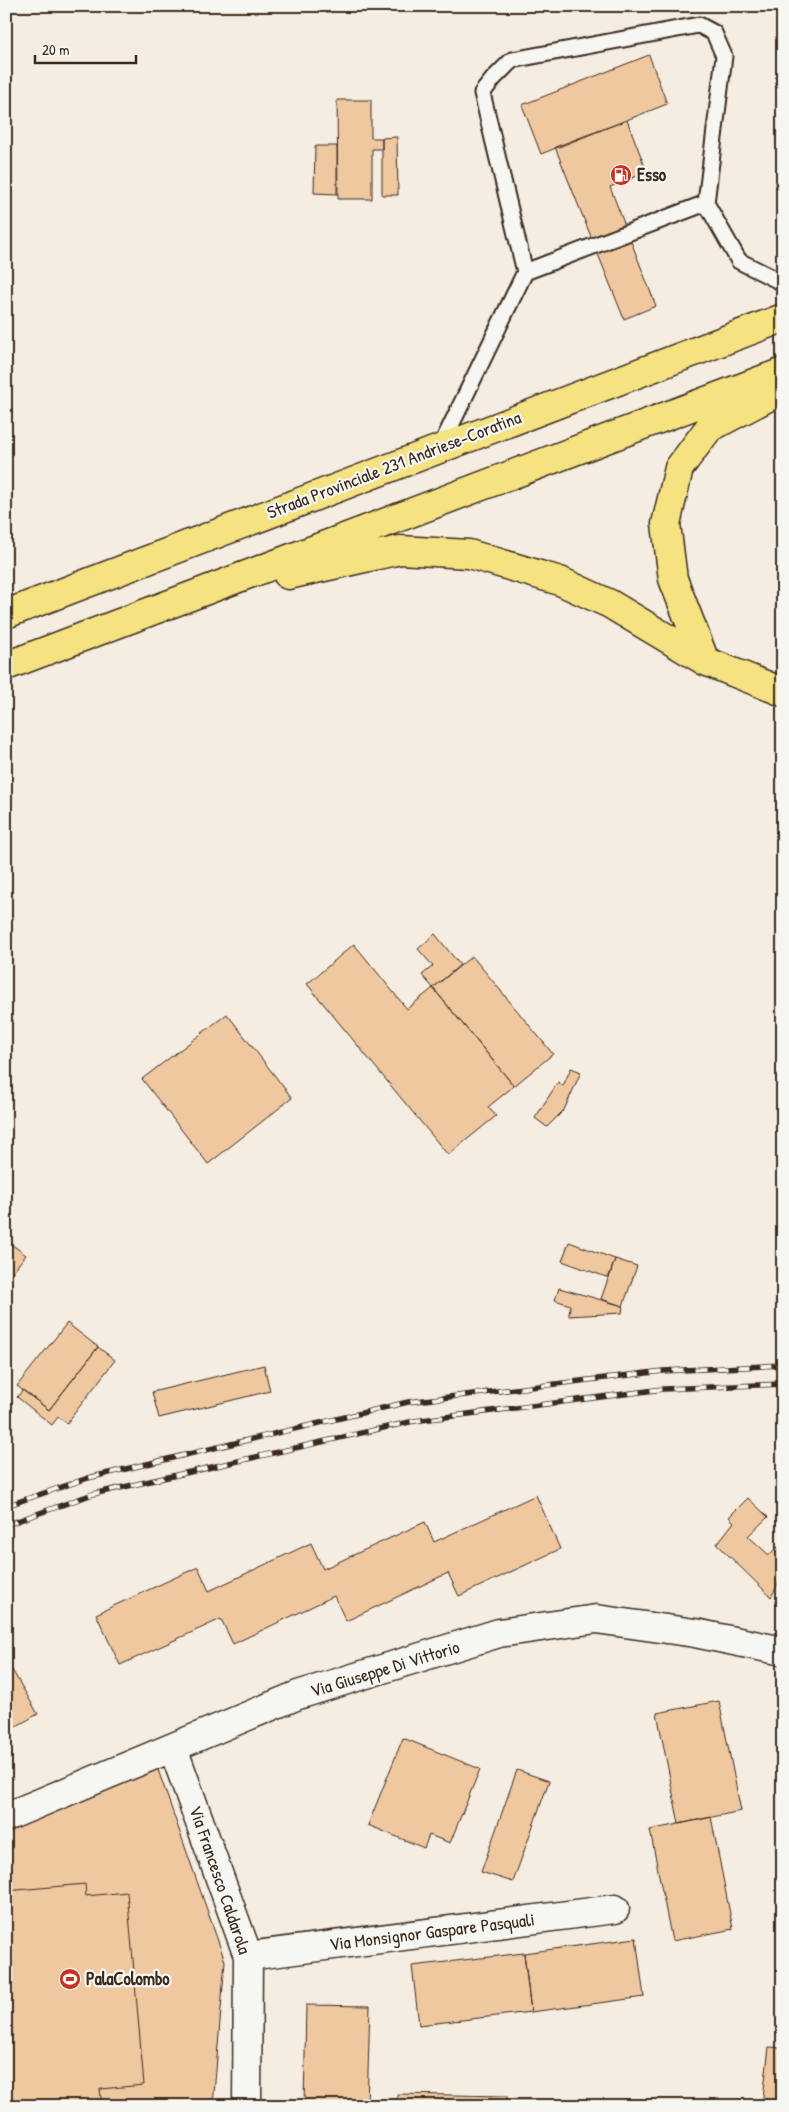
<svg xmlns="http://www.w3.org/2000/svg" width="789" height="2112" viewBox="0 0 789 2112" font-family="'Patrick Hand',sans-serif">
<style>
.building{fill:#f0c8a0;stroke:#3b2a1e}
.lines{fill:none;stroke-linecap:round;stroke-linejoin:round}
.service-casing{stroke:#3b2a1e;stroke-width:19}
.minor-casing{stroke:#3b2a1e;stroke-width:31}
.trunk-casing{stroke:#3b2a1e;stroke-width:31}
.service{stroke:#f6f6f2;stroke-width:15}
.minor{stroke:#f6f6f2;stroke-width:28}
.trunk{stroke:#f5e382;stroke-width:28}
.rail-casing{stroke:#3b2a1e;stroke-width:5.5}
.rail{stroke:#f6f6f2;stroke-width:4;stroke-dasharray:11;stroke-linecap:butt}
.labels{text-anchor:middle;stroke-width:4.5;stroke-linejoin:round;paint-order:stroke}
.poi-label{font-size:18px;font-weight:bold;fill:#3b2a1e;stroke:#f6f6f2;text-anchor:start}
.street-label{font-size:18px;fill:#3b2a1e;stroke:#f6f6f2}
</style>
<rect width="100%" height="100%" fill="#f5ede2"/>
<filter id="ink" filterUnits="userSpaceOnUse"><feTurbulence type="fractalNoise" baseFrequency=".02" numOctaves="2"/><feDisplacementMap in="SourceGraphic" scale="10" xChannelSelector="R" yChannelSelector="G"/><feConvolveMatrix kernelMatrix="1 2 1 2 8 2 1 2 1" color-interpolation-filters="sRGB"/></filter>
<g filter="url(#ink)">
<!-- building -->
<path class="building" d="M649,55L667,104L541,154L522,105Z
M337,100H371V138H382V149H372V199H338Z
M627,120L647,172L610,187L656,306L624,319L555,147Z
M397,137L398,195H382V138Z
M315,146H337V194L314,193Z
M435,934L460,965L433,988L422,975L433,966L418,949Z
M354,944L407,1009L433,988L514,1086L488,1107L496,1116L448,1155L307,984Z
M472,956L553,1054L514,1086L433,988Z
M227,1014L292,1098L208,1164L142,1079Z
M571,1068L581,1072L564,1110L547,1127L535,1118L558,1082L563,1086Z
M6,1232L11,1236L7,1241L26,1255L6,1280Z
M569,1242L615,1259L609,1278L562,1261Z
M615,1259L637,1266L623,1306L601,1299Z
M559,1288L623,1306L622,1313L569,1316L570,1305L555,1300Z
M67,1323L98,1347L49,1410L17,1386Z
M98,1347L115,1360L67,1423L58,1417L52,1425L17,1397L23,1390L49,1410Z
M264,1365L270,1391L159,1418L152,1392Z
M536,1495L560,1549L459,1596L448,1573L346,1621L334,1596L233,1644L221,1619L120,1665L96,1614L198,1567L209,1591L311,1543L323,1569L425,1522L434,1542Z
M748,1498L768,1517L748,1536L769,1555L777,1547L783,1553V1575L771,1597L717,1544L734,1522L729,1517Z
M8,1663L38,1714L6,1732V1664Z
M719,1701L741,1811L679,1824L657,1713Z
M403,1738L480,1769L450,1843L429,1835L424,1848L368,1825Z
M157,1767L225,1961L213,2106H6V1832Z
M517,1770L549,1781L513,1882L481,1872Z
M711,1817L733,1929L672,1941L650,1830Z
M85,1884L86,1896L127,1892L144,2085L100,2089L102,2106H6V1891Z
M636,1938L644,1997L531,2012L524,1953Z
M524,1953L531,2012L419,2025L412,1966Z
M306,2005L370,2006L367,2106H304Z
M769,2047L783,2048V2106H762Z
M397,2094L507,2096V2106H367V2100H397Z
M507,2100L622,2102V2106H507Z"/>
<g class="lines">
<!-- service casing -->
<g class="service-casing">
<path id="service" d="M525,272L482,93L494,78L512,60L699,25L714,33L724,56L706,203
M440,448L525,272L706,203L739,261L783,283"/>
</g>
<!-- minor casing -->
<g class="minor-casing">
<path id="minor" d="M173,1748L248,1956L247,2106
M6,1817L298,1695L499,1633L596,1619L695,1633L783,1651
M248,1956L615,1909"/>
</g>
<!-- trunk casing -->
<g class="trunk-casing">
<path id="trunk" d="M288,575L400,550L469,554L560,581L610,604L705,661L783,692
M6,614L783,318
M705,661L673,579L666,524L679,468L709,428L783,389
M6,666L783,372"/>
</g>
<!-- service -->
<use href="#service" class="service"/>
<!-- minor -->
<use href="#minor" class="minor"/>
<!-- trunk -->
<use href="#trunk" class="trunk"/>
<!-- rail casing -->
<g class="rail-casing">
<path id="rail" d="M6,1506L88,1478L408,1402L663,1371L783,1365
M6,1525L93,1494L414,1421L663,1389L783,1384"/>
</g>
<!-- rail -->
<use href="#rail" class="rail"/>
</g>
</g>
<!-- icons -->
<defs>
<g id="fuel-disc" transform="scale(1.125)"><circle r="9.5" fill="#c8321e" stroke="#f6f6f2"/><path d="M-5.5-6h7V0h2V4h1.3V-2.5L3-4.5l.8-.8L6-3V5H2.5V1h-1V6h-7ZM-4.2-4.7v3.2H.2V-4.7Z" fill="#fff"/></g>
<g id="stadium-disc" transform="scale(1.125)"><circle r="9.5" fill="#c8321e" stroke="#f6f6f2"/><path d="M0-5a6.5 5 0 1 0 0 10a6.5 5 0 1 0 0-10ZM-3.5-1.8h7v3.6h-7Z" fill="#fff"/></g>
</defs>
<g fill-rule="evenodd">
<use href="#fuel-disc" x="621" y="175"/>
<use href="#stadium-disc" x="70" y="1979"/>
</g>
<g class="labels">
<!-- poi labels -->
<g class="poi-label">
<text x="637" y="181">Esso</text>
<text x="86" y="1985">PalaColombo</text>
</g>
<!-- street labels -->
<g class="street-label">
<text transform="translate(394 465) rotate(-21)" y="6">Strada Provinciale 231 Andriese-Coratina</text>
<text transform="translate(385 1669) rotate(-17)" y="6">Via Giuseppe Di Vittorio</text>
<text transform="translate(220 1880) rotate(71)" y="6">Via Francesco Caldarola</text>
<text transform="translate(432 1932) rotate(-7)" y="6">Via Monsignor Gaspare Pasquali</text>
</g>
</g>
<!-- margin -->
<rect width="789" height="2112" fill="none" stroke="#f6f6f2" stroke-width="25"/>
<rect x="12" y="12" width="764" height="2087" fill="none" stroke="#3b2a1e" stroke-width="2" filter="url(#ink)"/>
<!-- scale -->
<path d="M35 55v8h101v-8" fill="none" stroke="#3b2a1e" stroke-width="2.5"/>
<text x="42" y="55" font-size="15" fill="#3b2a1e" stroke="#f6f6f2" stroke-width="4" paint-order="stroke">20 m</text>
</svg>
